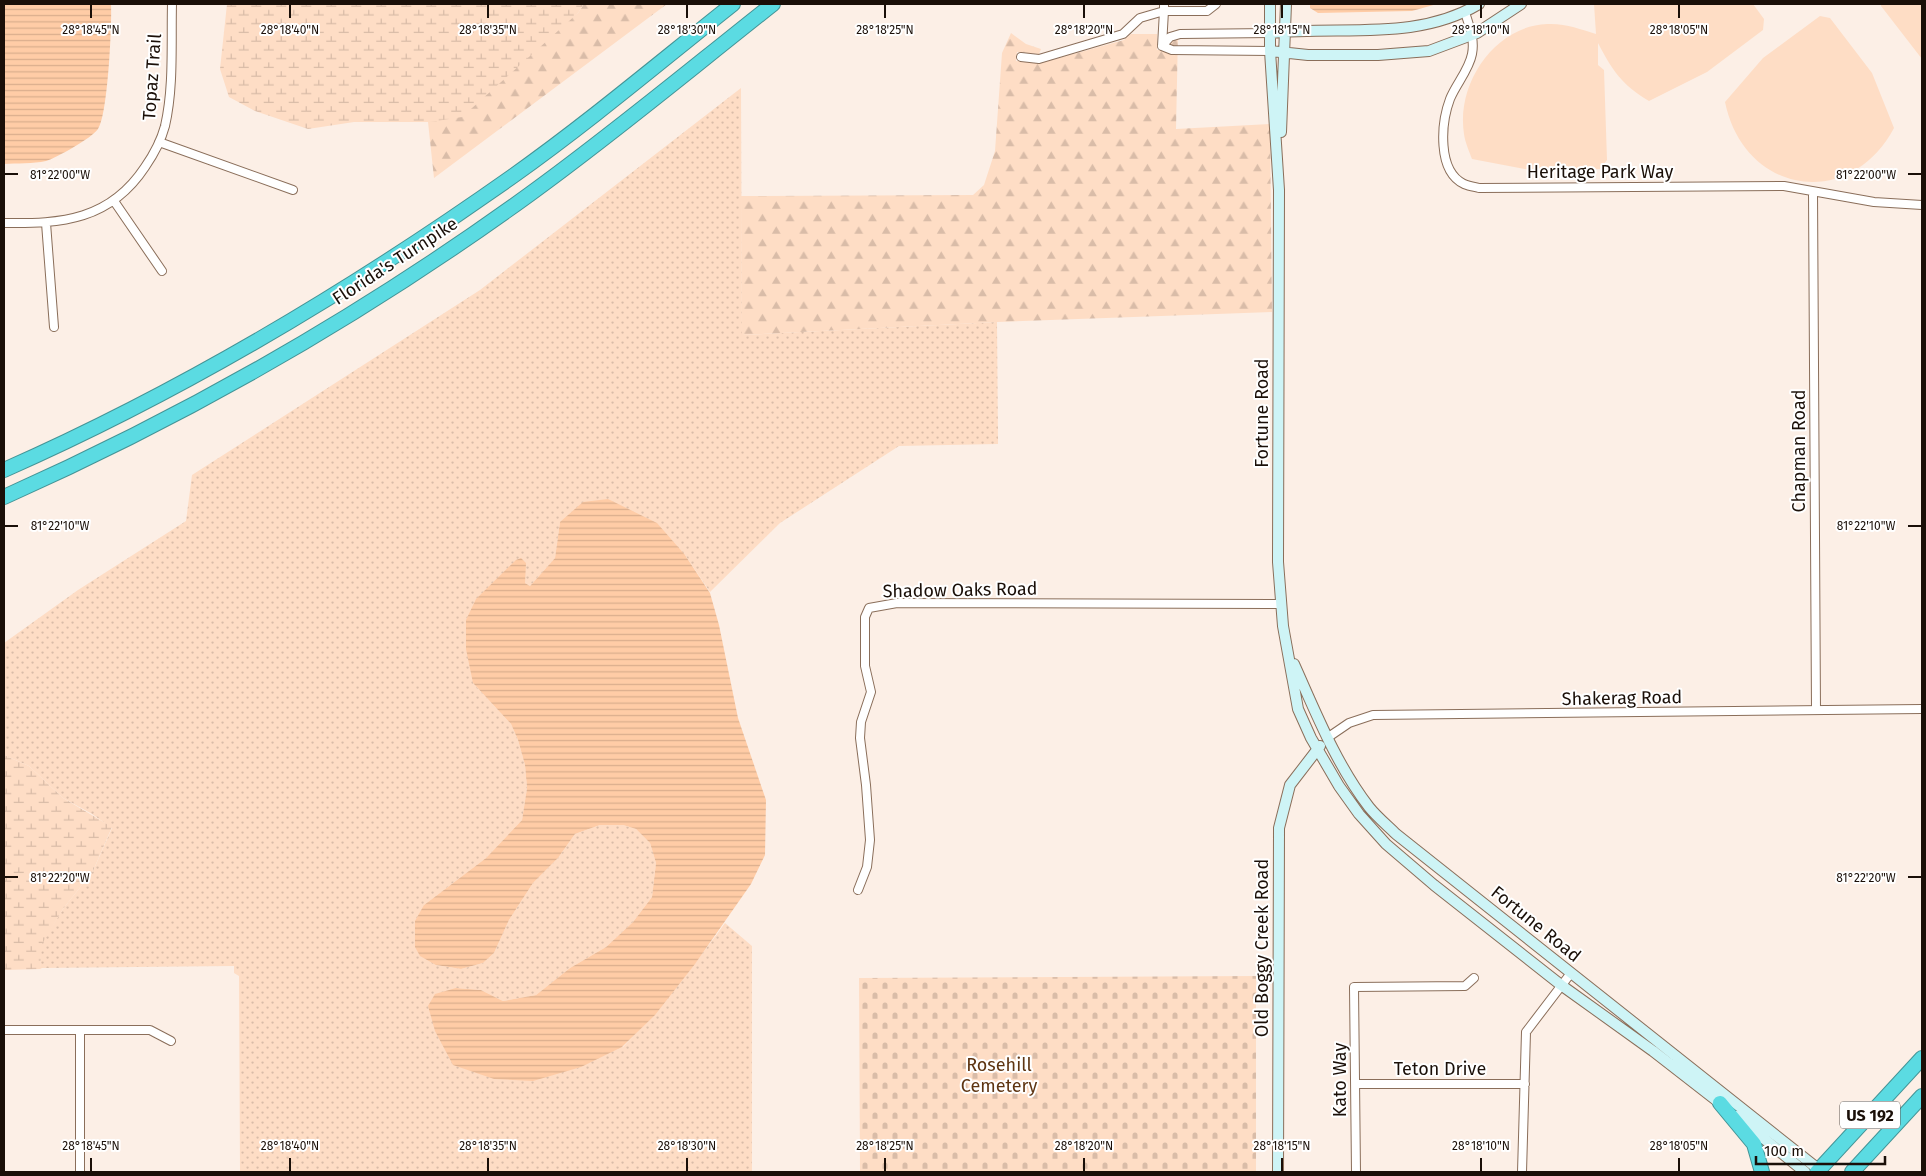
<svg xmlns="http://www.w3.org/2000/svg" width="1926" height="1176" viewBox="0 0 1926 1176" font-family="'Fira Sans',sans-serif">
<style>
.grass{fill:url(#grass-dots)}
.forest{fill:url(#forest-firs)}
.wetland{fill:url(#wetland-marsh)}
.cemetery{fill:url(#cemetery-stones)}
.garden{fill:#feddc5}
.water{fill:url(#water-rules)}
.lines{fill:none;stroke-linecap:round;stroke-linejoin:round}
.street-casing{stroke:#8a6e5a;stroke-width:10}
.secondary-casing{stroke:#8a6e5a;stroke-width:12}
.highway-casing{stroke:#449496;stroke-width:16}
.street{stroke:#fff;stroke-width:8}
.secondary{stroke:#cef4f6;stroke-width:10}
.highway{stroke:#5bdbe2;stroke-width:14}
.ticks{fill:none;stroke:#1a0f08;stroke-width:2}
.labels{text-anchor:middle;stroke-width:4;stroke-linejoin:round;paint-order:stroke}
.shield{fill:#fff;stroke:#5f5752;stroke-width:1}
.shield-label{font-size:16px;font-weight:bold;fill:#1a0f08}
.street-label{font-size:18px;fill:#1a0f08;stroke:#fff}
.park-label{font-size:18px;fill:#5e3512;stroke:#fff}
.ticks-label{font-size:12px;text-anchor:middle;fill:#1a0f08;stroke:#fff;stroke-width:4;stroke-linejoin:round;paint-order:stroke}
</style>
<defs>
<pattern id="grass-dots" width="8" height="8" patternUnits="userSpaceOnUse" patternTransform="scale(1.25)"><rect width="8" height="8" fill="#feddc5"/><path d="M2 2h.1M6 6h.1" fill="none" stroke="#d9bca8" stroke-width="1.8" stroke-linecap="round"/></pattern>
<pattern id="forest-firs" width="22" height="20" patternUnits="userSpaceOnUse" patternTransform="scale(1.25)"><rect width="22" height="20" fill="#feddc5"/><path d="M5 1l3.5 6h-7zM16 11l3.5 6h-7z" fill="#d9bca8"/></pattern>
<pattern id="wetland-marsh" width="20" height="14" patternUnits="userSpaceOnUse" patternTransform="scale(1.25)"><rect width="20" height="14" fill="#feddc5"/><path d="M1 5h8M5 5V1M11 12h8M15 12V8" fill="none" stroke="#d9bca8"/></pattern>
<pattern id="cemetery-stones" width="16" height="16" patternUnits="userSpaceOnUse" patternTransform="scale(1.25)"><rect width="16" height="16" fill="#feddc5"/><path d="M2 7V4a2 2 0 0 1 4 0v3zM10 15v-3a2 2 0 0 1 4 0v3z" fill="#d9bca8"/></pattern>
<pattern id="water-rules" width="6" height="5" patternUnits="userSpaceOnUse" patternTransform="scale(1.25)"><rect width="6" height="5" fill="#ffcca6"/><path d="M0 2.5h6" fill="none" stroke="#daae8d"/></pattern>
</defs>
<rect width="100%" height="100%" fill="#fcefe6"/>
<!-- grass -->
<path class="grass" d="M741,88L742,335L997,322L998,444L899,446L780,523L710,592L685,555L560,522L555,558L530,586L525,583L524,568L473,683L511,724L518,740L525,765L527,788L522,820L486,858L424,905L436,965L461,969L483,963L494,953L509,920L533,883L558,858L575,834L600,825H623L636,829L650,843L656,863L652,897L633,922L606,947L570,968L536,995L503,1001L481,990L456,988L623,1047C661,1008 693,967 725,923L752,946V1172H240L239,976L234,973V966L40,968L41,944L63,909L93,871L112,828L92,814L63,798L29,766L4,755V643L78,590L186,521L192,475L480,290Z"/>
<!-- forest -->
<path class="forest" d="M584,4H667L434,178L428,122L578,13Z
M1011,33L1026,44L1041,49L1039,54L1017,52L1016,61L1041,63L1124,40L1131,34H1157V50H1167V34H1178L1176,129L1270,124L1272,312L997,322L742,335L741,196L973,195L984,185L995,151L1002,53Z"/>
<!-- wetland -->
<path class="wetland" d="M227,4H584L578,13L462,117L430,122H354L308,129L255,111L229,97L220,69Z
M4,755L29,766L63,798L112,827L93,871L63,909L42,944L40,968L42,969L4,970Z"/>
<!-- cemetery -->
<path class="cemetery" d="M1256,976V1172H860L859,978Z"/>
<!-- garden -->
<path class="garden" d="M1594,4H1753L1764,19L1763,30L1707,72L1649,101C1622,85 1612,70 1598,43V65L1604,70L1607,160L1600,169L1530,170L1472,159C1469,151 1465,142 1464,134C1456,83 1495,26 1547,24C1565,23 1580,29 1596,34Z
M1881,4H1922V59L1881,6Z
M1820,16L1830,18L1872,73L1894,128C1849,212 1744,194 1725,102L1763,58Z"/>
<!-- water -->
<path class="water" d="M4,4H111C112,24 108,115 98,129C92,138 56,158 46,161C33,164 17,163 4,164Z
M1310,4H1437L1412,11L1318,13L1310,8Z
M608,499L657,523L685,555L710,593L719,625L738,718L766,800L765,855L751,884L695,964L655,1015L622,1047L581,1067L533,1081L494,1079L453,1065L435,1031L428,1006L435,994L456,988L481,990L503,1001L536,995L570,968L606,947L633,922L652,897L656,863L650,843L636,829L623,825H600L575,834L558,858L533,883L509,920L494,953L483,963L461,969L436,965L420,956L415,947V921L424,905L486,858L522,820L527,788L525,765L518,740L511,724L473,683L466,649V620L476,599L516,560L521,558L526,563L525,583L530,586L555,558L560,522L583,502Z"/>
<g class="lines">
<!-- street casing -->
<g class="street-casing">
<path id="street" d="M1465,12C1469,26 1475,39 1472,54C1469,70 1456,84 1450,99C1441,123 1437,171 1464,184C1469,186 1475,187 1479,188L1784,186L1874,202L1922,205
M1162,46L1170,37L1180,34L1270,33
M1162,46L1172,50L1270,51
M1162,46L1164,11H1207L1216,4
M1021,57L1039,59L1123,34L1140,18L1164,11V4
M159,142L293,190
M1813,192L1816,710
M114,201L162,271
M4,223C62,224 110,220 145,167C154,154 161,141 165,126C174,87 171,43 172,4
M46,223L54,327
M1327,738L1349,723L1373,715L1922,709
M858,890L867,867L870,840L866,785L860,738L861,722L871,692L865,666V617L869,608L897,603L1280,604
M4,1030H150L171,1041
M80,1030V1172
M1355,1084H1525
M1356,1172L1354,987L1465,986L1474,978
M1522,1172L1526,1032L1571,973"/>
</g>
<!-- secondary casing -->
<g class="secondary-casing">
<path id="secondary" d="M1270,4V51L1279,190L1278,562L1283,626L1298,709L1311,738L1339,786L1359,814L1386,844L1434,885L1561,985L1653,1051L1725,1107
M1270,33C1341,25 1415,42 1479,4
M1270,51L1308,55H1378L1429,51L1477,33L1521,4
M1281,132L1286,4
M1294,664C1316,713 1336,764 1369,807C1377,817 1388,826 1396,834L1822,1172
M1736,1116L1805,1172
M1278,1172L1279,828L1290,785L1320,746"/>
</g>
<!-- highway casing -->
<g class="highway-casing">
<path id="highway" d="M4,470C183,391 353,289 513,176C589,122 660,62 733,4
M4,497C188,415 366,313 530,194C613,134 692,68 773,4
M1720,1103L1754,1144L1762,1172
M1817,1172L1922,1058
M1852,1172L1922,1096"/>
</g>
<!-- street -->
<use href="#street" class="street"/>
<!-- secondary -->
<use href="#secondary" class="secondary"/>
<!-- highway -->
<use href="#highway" class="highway"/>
</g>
<!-- ticks -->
<path class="ticks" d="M91,5V18M290,5V18M488,5V18M687,5V18M885,5V18M1084,5V18M1282,5V18M1481,5V18M1679,5V18M5,174H18M1908,174H1921M5,526H18M1908,526H1921M5,877H18M1908,877H1921M91,1158V1171M290,1158V1171M488,1158V1171M687,1158V1171M885,1158V1171M1084,1158V1171M1282,1158V1171M1481,1158V1171M1679,1158V1171"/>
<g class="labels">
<!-- shield labels -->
<rect class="shield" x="1840" y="1101.5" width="60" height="27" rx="4"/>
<g class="shield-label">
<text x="1870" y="1121">US 192</text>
</g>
<!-- street labels -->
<g class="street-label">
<text transform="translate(152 77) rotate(-86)" y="6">Topaz Trail</text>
<text x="1600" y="178">Heritage Park Way</text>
<text transform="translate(395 261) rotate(-33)" y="6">Florida's Turnpike</text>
<text transform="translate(1262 413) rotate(-90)" y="6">Fortune Road</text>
<text transform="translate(1799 451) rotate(-90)" y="6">Chapman Road</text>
<text transform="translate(960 590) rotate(-1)" y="6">Shadow Oaks Road</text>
<text transform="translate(1622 698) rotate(-1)" y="6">Shakerag Road</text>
<text transform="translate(1536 924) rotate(39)" y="6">Fortune Road</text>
<text transform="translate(1262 948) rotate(-90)" y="6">Old Boggy Creek Road</text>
<text x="1440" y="1075">Teton Drive</text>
<text transform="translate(1340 1080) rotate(-90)" y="6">Kato Way</text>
</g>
<!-- park labels -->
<g class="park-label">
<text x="999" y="1071">Rosehill<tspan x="999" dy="21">Cemetery</tspan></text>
</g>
</g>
<g class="ticks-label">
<text x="91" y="34">28°18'45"N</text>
<text x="290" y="34">28°18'40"N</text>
<text x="488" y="34">28°18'35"N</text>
<text x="687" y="34">28°18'30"N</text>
<text x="885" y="34">28°18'25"N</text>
<text x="1084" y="34">28°18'20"N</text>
<text x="1282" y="34">28°18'15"N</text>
<text x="1481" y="34">28°18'10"N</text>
<text x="1679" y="34">28°18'05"N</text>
<text x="1866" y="179">81°22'00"W</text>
<text x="60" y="179">81°22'00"W</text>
<text x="1866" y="530">81°22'10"W</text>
<text x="60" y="530">81°22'10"W</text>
<text x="1866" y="882">81°22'20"W</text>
<text x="60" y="882">81°22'20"W</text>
<text x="91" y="1150">28°18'45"N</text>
<text x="290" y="1150">28°18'40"N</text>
<text x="488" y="1150">28°18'35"N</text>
<text x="687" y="1150">28°18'30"N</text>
<text x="885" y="1150">28°18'25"N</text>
<text x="1084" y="1150">28°18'20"N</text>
<text x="1282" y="1150">28°18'15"N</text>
<text x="1481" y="1150">28°18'10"N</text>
<text x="1679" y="1150">28°18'05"N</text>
</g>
<!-- border -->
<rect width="1926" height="1176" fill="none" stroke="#1a0f08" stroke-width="10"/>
<!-- scale -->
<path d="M1756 1156v8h129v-8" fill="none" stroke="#1a0f08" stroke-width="2.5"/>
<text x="1764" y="1156" font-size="15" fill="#1a0f08" stroke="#ffffff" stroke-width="4" paint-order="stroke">100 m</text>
</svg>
